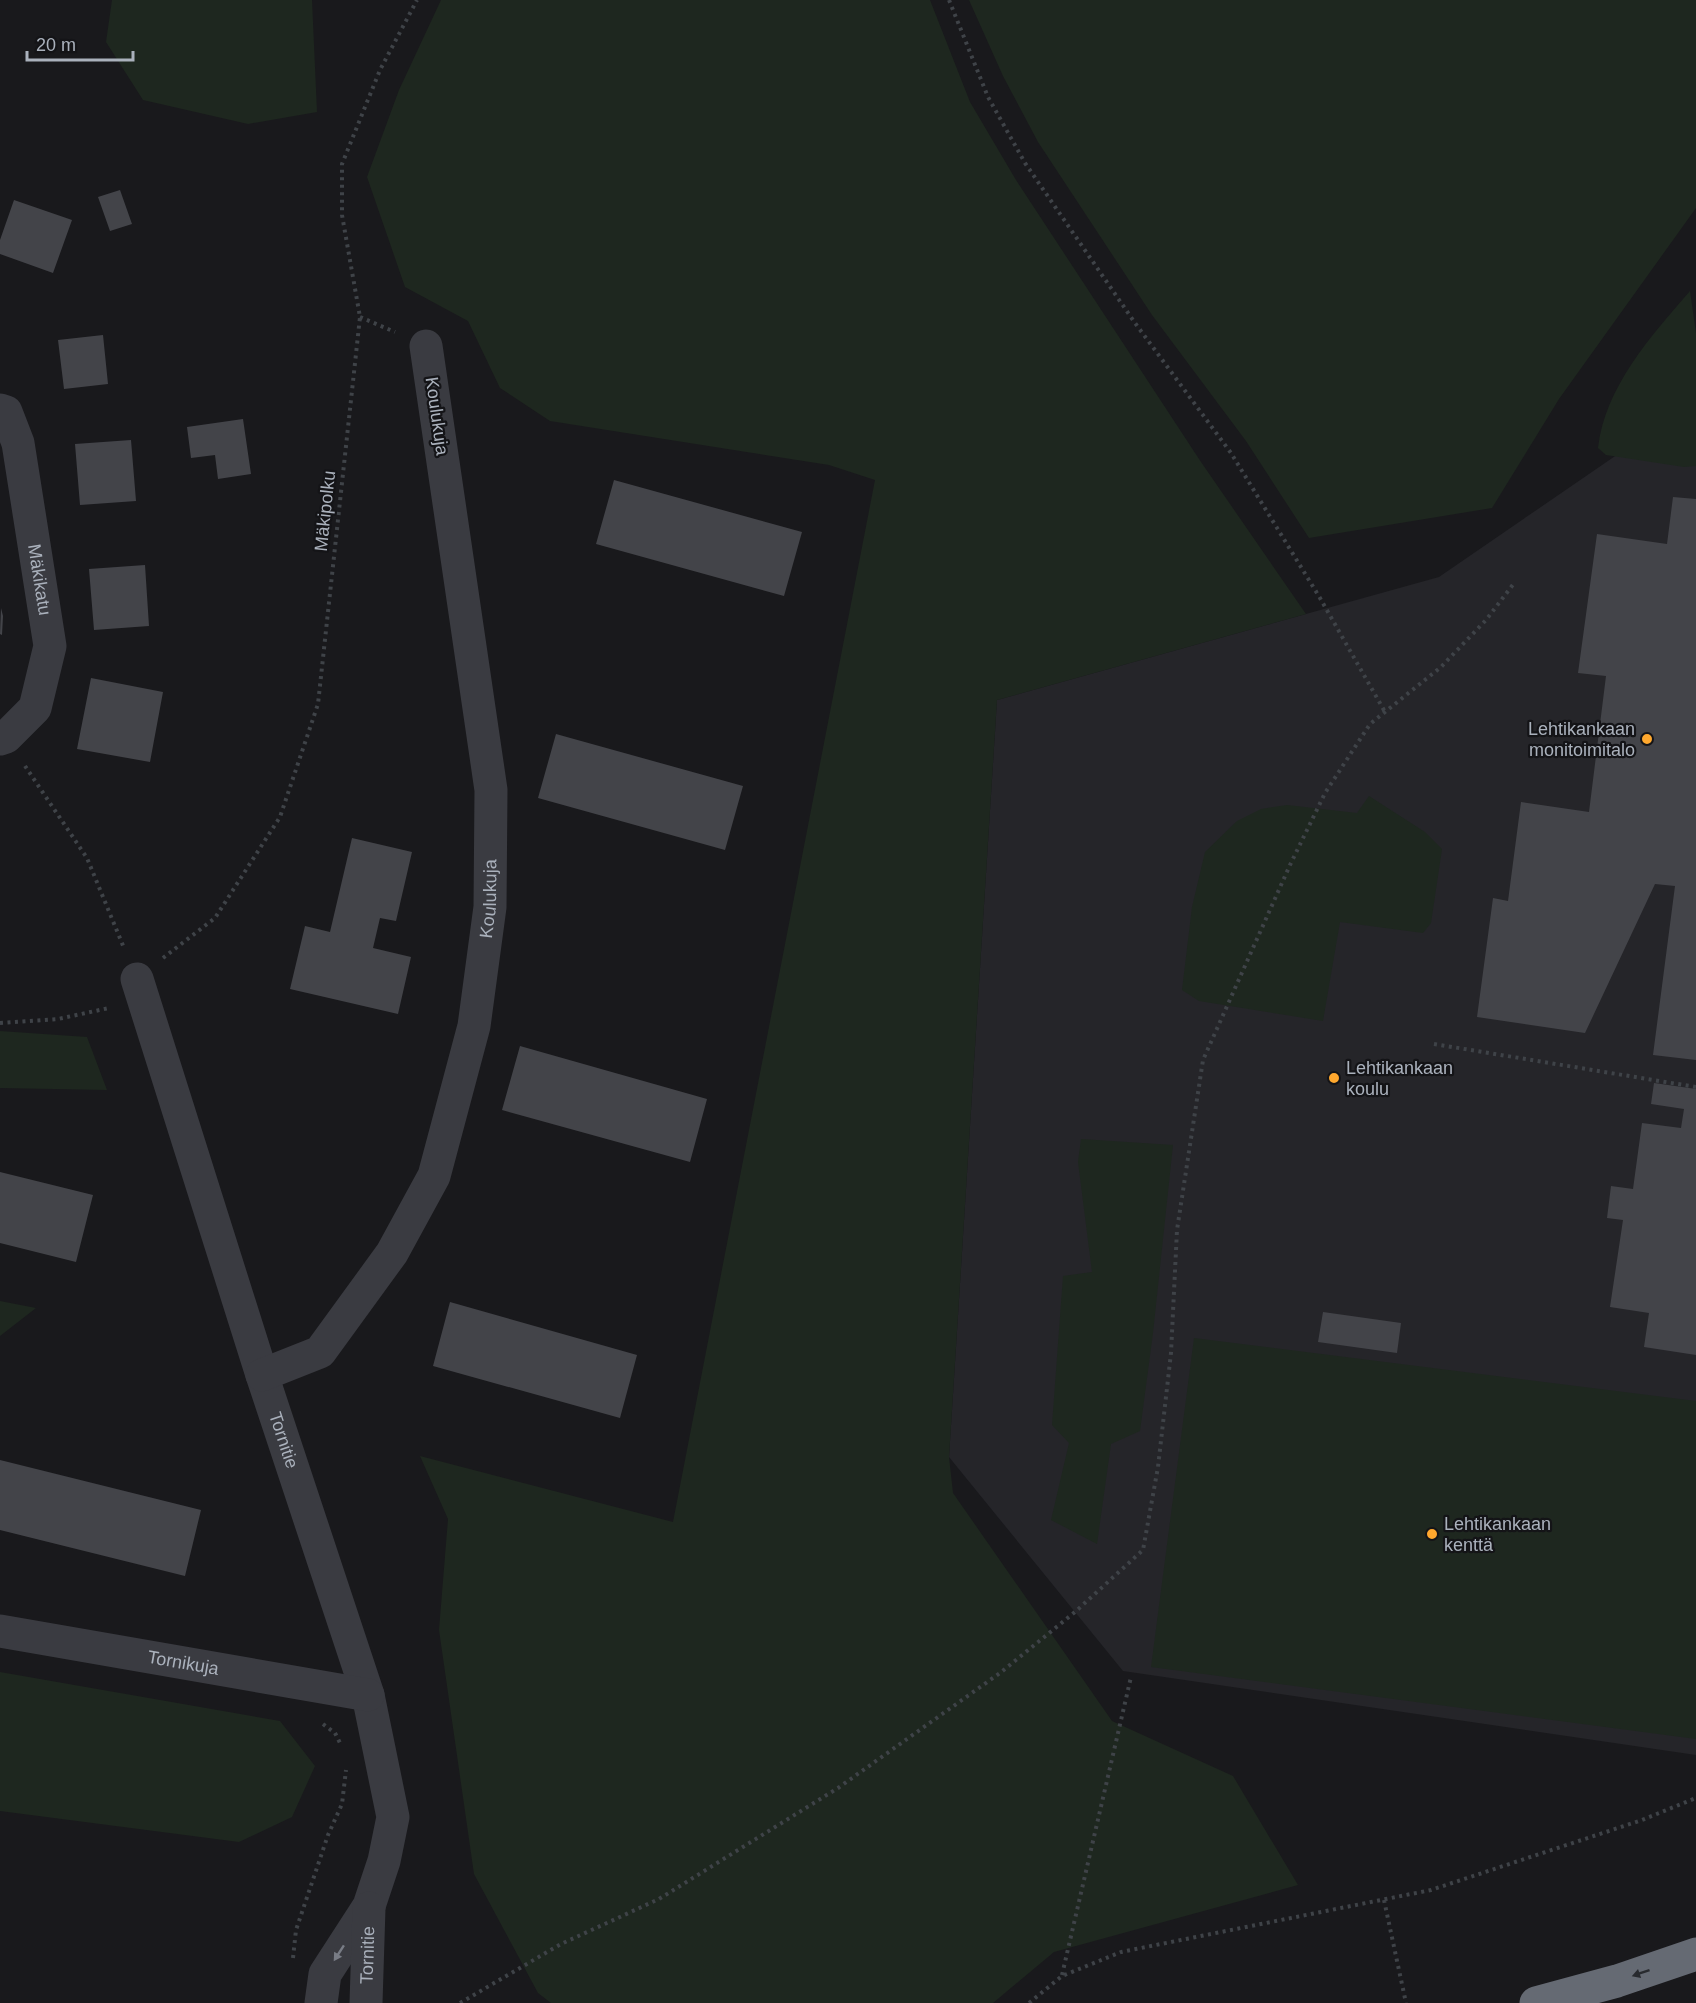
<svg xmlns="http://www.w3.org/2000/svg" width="1696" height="2003" viewBox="0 0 1696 2003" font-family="Arial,sans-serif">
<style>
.built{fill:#252529}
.green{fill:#1e271f}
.building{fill:#434449}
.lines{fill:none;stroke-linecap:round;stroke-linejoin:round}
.path{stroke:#3f4348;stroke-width:4;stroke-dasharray:3 4.5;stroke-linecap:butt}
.minor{stroke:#3a3b41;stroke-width:33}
.highway{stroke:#656a73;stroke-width:33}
.oneway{fill:#787c85}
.oneway2{fill:#282a2e}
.poi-dot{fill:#ffa82e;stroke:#141417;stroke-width:2}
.labels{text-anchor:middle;stroke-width:4.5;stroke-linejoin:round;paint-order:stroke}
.street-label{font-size:18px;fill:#aab1bc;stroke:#141417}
.poi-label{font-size:18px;fill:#aab1bc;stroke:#141417;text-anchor:start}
</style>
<rect width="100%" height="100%" fill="#19191c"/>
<!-- built -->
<path class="built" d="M1621,452L1696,453V1755L1123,1671L949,1457L997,700L1439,577Z"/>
<!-- green -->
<path class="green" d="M112,0H312L317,112L248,124L143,100L106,42Z
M441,0H930L970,102L1016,180L1201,462L1306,614L997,700L949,1457L953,1493L1112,1721L1233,1776L1298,1885L1054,1952L993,2003H551L538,1993L474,1874L439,1630L448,1519L420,1456L673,1522L875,480L829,465L550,421L500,388L468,321L405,287L367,177L399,90Z
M969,0H1696V208L1559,399L1492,508L1309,538L1246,441L1152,315L1038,142L1003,76Z
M1690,291L1696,333V466L1684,467L1606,455L1598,448C1605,387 1651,336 1690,291Z
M1369,796L1425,832L1442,849L1431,923L1423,933L1340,922L1323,1021L1199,1001L1182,990L1192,907L1205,852L1237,821L1261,809L1287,805L1357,813Z
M0,1031L87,1037L107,1090L0,1088Z
M1081,1139L1173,1145L1153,1333L1140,1431L1111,1444L1097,1544L1051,1520L1069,1443L1052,1425L1063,1276L1092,1272L1078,1162Z
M0,1301L36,1308L0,1336Z
M1194,1338L1696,1401V1739L1151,1667Z
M0,1672L280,1721L315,1766L292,1817L239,1842L0,1811Z"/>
<!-- building -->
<path class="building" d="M120,190L132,224L110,231L98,197Z
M14,200L72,220L53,273L0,254V240Z
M103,335L108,384L64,389L58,340Z
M243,419L251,474L218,479L215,455L191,458L187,427Z
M131,440L136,501L80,505L75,444Z
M614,480L802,532L784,596L596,544Z
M1673,497L1696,499V1060L1653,1055L1675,886L1655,884L1585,1033L1477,1017L1493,898L1508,901L1521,802L1589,812L1606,676L1578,673L1597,534L1667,544Z
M145,565L149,626L94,630L89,569Z
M1,608L3,616L2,635L0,634Z
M91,678L163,692L150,762L77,749Z
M556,734L743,786L725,850L538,798Z
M352,838L412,852L396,921L380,918L373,948L411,957L398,1014L290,989L305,926L330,932Z
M520,1046L707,1099L690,1162L502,1110Z
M1654,1083L1696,1089V1355L1644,1347L1649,1313L1610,1307L1623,1220L1607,1218L1611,1186L1633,1189L1642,1123L1681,1128L1684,1109L1651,1104Z
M0,1172L93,1195L76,1262L0,1243Z
M450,1302L637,1355L620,1418L433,1366Z
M1323,1312L1401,1323L1397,1353L1318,1342Z
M0,1460L201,1510L185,1576L0,1530Z"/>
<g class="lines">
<!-- path -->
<path class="path" d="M949,0L988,97L1025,163L1135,323L1231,453L1320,598L1385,712
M360,317L395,332
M25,766L87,858L124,948
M163,958L215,918L280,817L318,704L360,317L342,215V164L380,70L417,0
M0,1023L58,1019L109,1008
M1434,1044L1696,1087
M323,1724L335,1733L340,1743
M1384,1900L1406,2003
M293,1958L296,1930L328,1835L342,1804L346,1770
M1062,1975L1131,1677
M460,2003L561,1944L659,1899L838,1788L1000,1673L1075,1612L1143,1550L1158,1467L1171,1353L1177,1230L1203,1060L1290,865L1325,793L1370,724L1441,667L1486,620L1515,582
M1029,2003L1062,1976L1121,1952L1431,1890L1642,1820L1696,1798"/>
<!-- minor -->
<g class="minor">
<path id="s1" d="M0,410L6,412L18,443L50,646L35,708L6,737L0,739"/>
<path id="s2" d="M137,979L262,1375L368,1695L393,1817L384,1861L369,1906L325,1974L321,2003"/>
<path id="s3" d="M262,1375L320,1352L392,1253L434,1176L474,1026L490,907L491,790L426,346"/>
<path id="s4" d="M0,1631L368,1695"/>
<path id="s5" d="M366,2003L369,1908"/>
</g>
<!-- highway -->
<path class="highway" d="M1536,2003L1617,1981L1696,1954"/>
</g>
<!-- one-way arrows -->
<defs><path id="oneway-solid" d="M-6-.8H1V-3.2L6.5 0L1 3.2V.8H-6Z" transform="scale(1.5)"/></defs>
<use class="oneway" href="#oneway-solid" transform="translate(339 1953) rotate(123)"/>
<use class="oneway2" href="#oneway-solid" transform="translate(1641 1973) rotate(161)"/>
<!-- markers -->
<g class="poi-dot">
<circle cx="1647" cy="739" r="6"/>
<circle cx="1334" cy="1078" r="6"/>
<circle cx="1432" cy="1534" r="6"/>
</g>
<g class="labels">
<!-- street labels -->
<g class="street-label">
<text transform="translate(437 416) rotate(82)" y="6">Koulukuja</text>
<text transform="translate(325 511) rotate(-84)" y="6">Mäkipolku</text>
<text dy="6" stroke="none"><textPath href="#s1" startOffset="178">Mäkikatu</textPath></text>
<text dy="6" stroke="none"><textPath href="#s3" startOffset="556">Koulukuja</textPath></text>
<text dy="6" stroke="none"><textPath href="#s2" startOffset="484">Tornitie</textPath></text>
<text dy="6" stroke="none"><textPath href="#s4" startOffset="186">Tornikuja</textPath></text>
<text dy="6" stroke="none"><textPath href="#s5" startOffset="48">Tornitie</textPath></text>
</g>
<!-- poi labels -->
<g class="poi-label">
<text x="1635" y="735" text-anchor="end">Lehtikankaan<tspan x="1635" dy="21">monitoimitalo</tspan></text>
<text x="1346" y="1074">Lehtikankaan<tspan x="1346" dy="21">koulu</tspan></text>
<text x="1444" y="1530">Lehtikankaan<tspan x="1444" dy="21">kenttä</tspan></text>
</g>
</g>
<!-- scale -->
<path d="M27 51v9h106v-9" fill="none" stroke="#aab1bc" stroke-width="3"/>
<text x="36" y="51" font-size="18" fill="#aab1bc" stroke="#141417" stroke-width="4.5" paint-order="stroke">20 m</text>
</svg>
